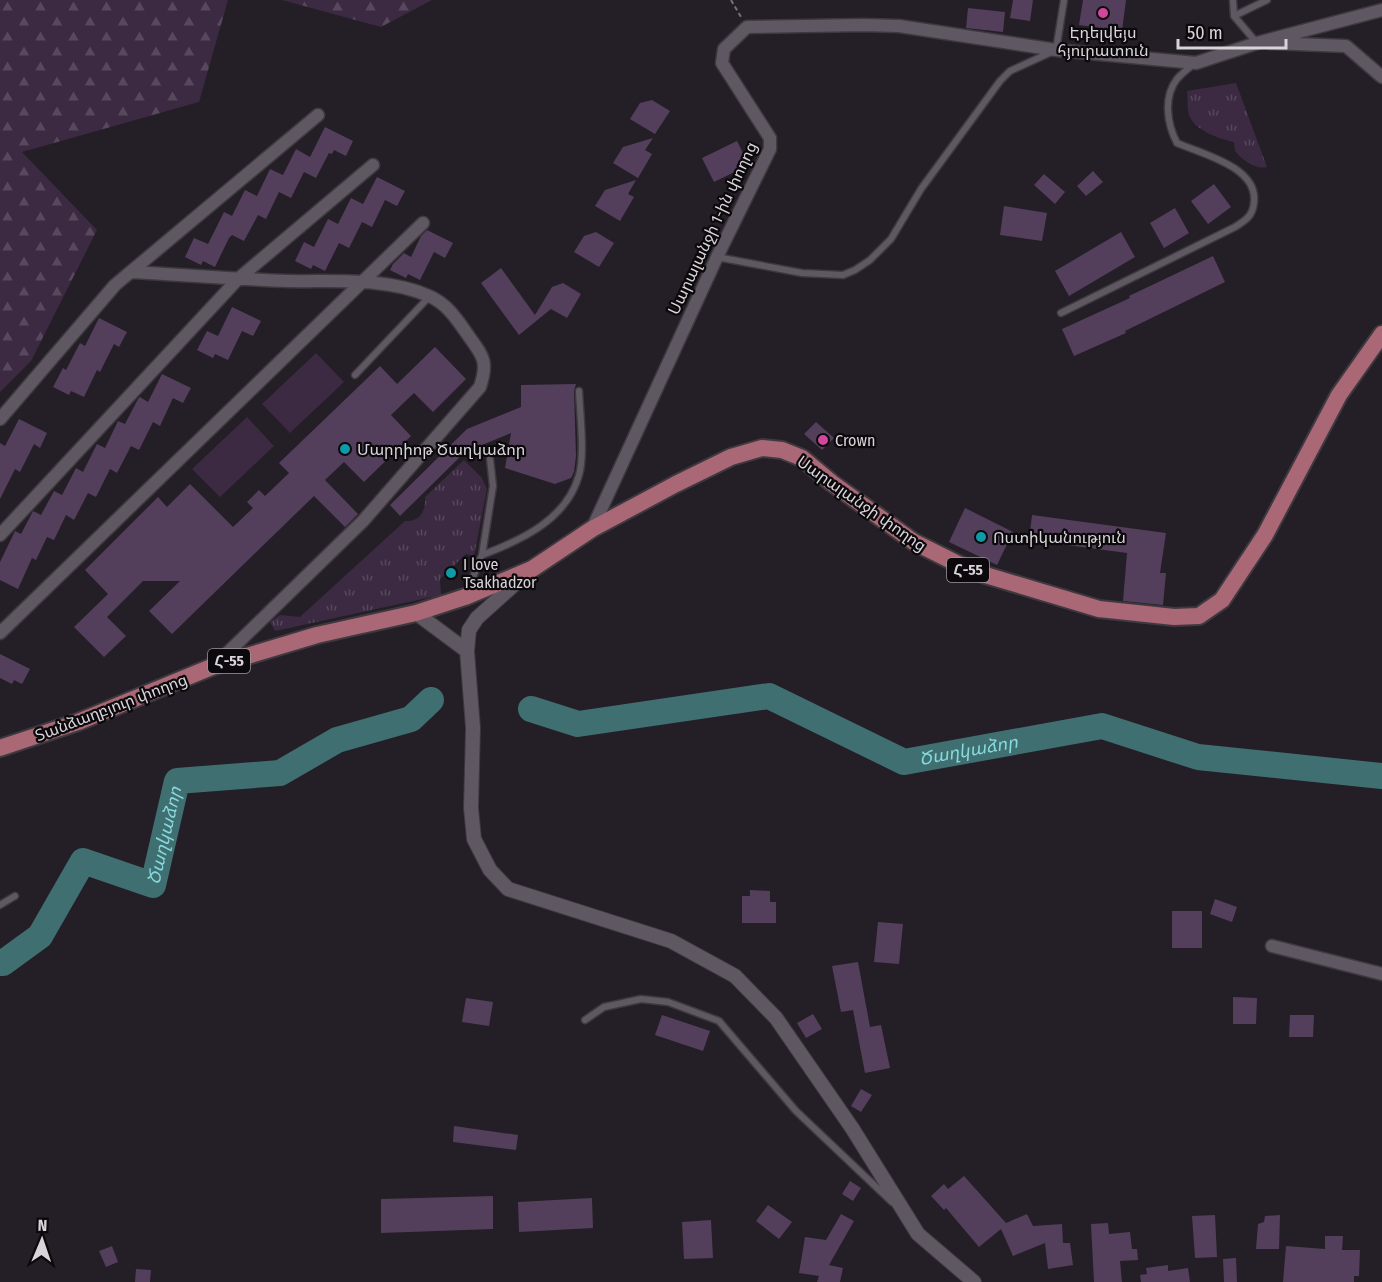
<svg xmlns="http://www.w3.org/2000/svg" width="1382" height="1282" viewBox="0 0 1382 1282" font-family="'Fira Sans Condensed','Noto Sans Armenian',sans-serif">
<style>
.grass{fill:url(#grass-tufts)}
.forest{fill:url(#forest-firs)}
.garden{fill:#3b2a42}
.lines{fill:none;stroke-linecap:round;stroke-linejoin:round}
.river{stroke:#406f71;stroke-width:26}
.building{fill:#533f5b}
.service-casing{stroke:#3e393f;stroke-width:9}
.minor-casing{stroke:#3e393f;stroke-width:15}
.tertiary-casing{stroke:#3e393f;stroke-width:16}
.primary-casing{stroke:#3e393f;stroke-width:20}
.path{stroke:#767177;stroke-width:2;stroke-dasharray:4.5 3;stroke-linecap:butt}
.service{stroke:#5f5862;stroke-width:6}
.minor{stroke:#5f5862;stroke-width:12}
.tertiary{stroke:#5f5862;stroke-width:14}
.primary{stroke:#aa6775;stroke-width:16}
.hotel-dot{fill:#d1479c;stroke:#0b090c;stroke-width:2}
.culture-dot{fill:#0f9aa8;stroke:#0b090c;stroke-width:2}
.labels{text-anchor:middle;stroke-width:4.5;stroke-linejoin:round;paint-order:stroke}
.shield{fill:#0b090c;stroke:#9a979c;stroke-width:1.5}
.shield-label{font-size:15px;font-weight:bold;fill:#d8d4d9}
.poi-label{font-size:16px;fill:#d8d4d9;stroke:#0b090c;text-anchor:start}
.street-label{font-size:16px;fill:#d8d4d9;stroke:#0b090c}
.water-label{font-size:18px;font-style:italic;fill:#86d9dd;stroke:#0b090c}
</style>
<defs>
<pattern id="grass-tufts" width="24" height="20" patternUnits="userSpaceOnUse" patternTransform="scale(1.5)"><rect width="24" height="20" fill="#3b2a42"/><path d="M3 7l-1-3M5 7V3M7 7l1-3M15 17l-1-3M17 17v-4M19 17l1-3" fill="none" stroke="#57485d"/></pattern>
<pattern id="forest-firs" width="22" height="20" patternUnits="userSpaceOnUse" patternTransform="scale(1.5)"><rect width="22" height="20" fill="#3b2a42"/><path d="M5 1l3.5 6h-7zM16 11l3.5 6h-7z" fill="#57485d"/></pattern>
</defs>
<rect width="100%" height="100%" fill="#241e26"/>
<!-- grass -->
<path class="grass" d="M1236,83L1267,167C1256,170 1242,160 1235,151L1234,142C1220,139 1195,131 1189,115C1187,108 1188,99 1187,91Z
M464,460L482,478L487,489L474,556L466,554L440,579L441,595L275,631L270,622L280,615L300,617L405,521C420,522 426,511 425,497Z"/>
<!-- forest -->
<path class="forest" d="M0,0H228L199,102L22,152L97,230L31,361L0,392Z
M282,0H432L381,27Z"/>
<!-- garden -->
<path class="garden" d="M316,353L344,382L290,433L262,404Z
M247,417L274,446L220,497L192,469Z"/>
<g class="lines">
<!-- river -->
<g class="river">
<path id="s1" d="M531,709L578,724L769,696L904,762L1102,726L1198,757L1382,776"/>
<path id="s2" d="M0,963H3L40,936L83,861L153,885L177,781L280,773L337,740L411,719L431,700"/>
</g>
</g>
<!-- building -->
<path class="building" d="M1013,0H1033L1030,21L1010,18Z
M1083,0H1126L1122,31L1079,25Z
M968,8L1005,12L1003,32L966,28Z
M652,100L670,111L655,134L630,119L640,103Z
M325,127L353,141L346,156L334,150L332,154L329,153L316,178L304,172L291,198L279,192L266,219L258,215L244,241L232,235L229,238L215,267L203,261L201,265L185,257L194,238L208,244L224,212L232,216L245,190L257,196L270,169L283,175L296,149L310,157Z
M653,138L645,150L652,154L638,178L613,163L623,147Z
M737,141L749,165L714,182L702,158Z
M1093,171L1103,182L1086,196L1077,186Z
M1044,174L1065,192L1055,204L1034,185Z
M377,177L405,191L397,206L385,200L372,227L362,222L349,248L339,243L325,271L313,265L311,269L295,261L304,242L314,247L328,219L338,224L351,198L363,204Z
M636,180L628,194L634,197L620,221L595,206L605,190Z
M1214,184L1231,207L1208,224L1191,201Z
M1004,206L1047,213L1042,241L1000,235Z
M1175,208L1189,233L1164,248L1150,223Z
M427,230L453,243L445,258L434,252L420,280L408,274L406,278L390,270L393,264L404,253L411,257L421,236Z
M596,232L614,243L599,267L574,252L584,236Z
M1121,232L1135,257L1069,296L1055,271Z
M1213,256L1225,282L1125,331L1126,333L1074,356L1062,329L1130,298L1129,296Z
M501,268L535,315L552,287L563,283L581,294L567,318L551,309L519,335L481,283Z
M232,307L261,321L253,336L242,331L228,360L215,354L213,358L197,350L207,331L218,336Z
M99,318L127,332L119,347L114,344L100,372L97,370L84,397L71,391L69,395L53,387L63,368L66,370L80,343L85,346Z
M435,347L466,379L433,412L414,393L391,415L411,436L364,482L344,462L325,480L358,514L345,527L314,496L172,634L149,611L180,581H143L107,617L126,636L104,657L74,627L108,594L85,570L158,497L167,507L190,484L233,527L253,508L247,502L259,490L265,496L289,473L279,463L380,366L397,384Z
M162,374L191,388L183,403L173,398L160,426L153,422L139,450L131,446L117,473L110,469L96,497L88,493L74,520L66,515L54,540L47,537L36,560L32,558L18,589L0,580V562L15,531L21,534L33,511L41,515L54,491L62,495L76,468L83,472L97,444L105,448L118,421L125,424L138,399L140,397L148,402Z
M576,384L574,391L576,456L574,472L571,478L555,484L505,468L511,433L465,452L400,516L390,505L467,429L521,407V385Z
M19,419L47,433L40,448L34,444L20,472L15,469L0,499V443L5,446Z
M816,422L834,438L822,450L804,434Z
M965,508L1013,532L997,565L949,542Z
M1032,515L1166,533L1160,573H1166L1163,605L1123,601L1127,553L1029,540Z
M0,654L30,669L22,684L14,680L12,684L0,678Z
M750,890L770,891V902H776V923H742V896H750Z
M1215,899L1237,907L1232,922L1210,914Z
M1172,911H1202V948H1172Z
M878,922L903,924L899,964L874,962Z
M858,962L870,1027L881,1025L890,1068L865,1073L853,1010L841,1012L832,966Z
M1233,997L1257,998L1256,1024H1233Z
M466,998L493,1002L489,1026L462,1022Z
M813,1014L822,1029L806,1038L797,1023Z
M662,1015L710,1031L703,1051L655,1035Z
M1290,1015H1314L1313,1037H1289Z
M861,1089L872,1095L861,1112L851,1106Z
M454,1126L518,1135L516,1150L453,1142Z
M964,1176L1006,1223L1027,1214L1033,1226L1062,1224L1063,1243H1070L1073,1265L1048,1269L1045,1243L1013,1256L1001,1229L979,1247L946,1208L944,1210L931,1196L944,1184L948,1189Z
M850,1181L861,1188L853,1201L842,1194Z
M493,1196V1229L381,1233V1199Z
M592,1198L593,1228L519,1232L518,1202Z
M768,1205L792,1222L779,1239L756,1221Z
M841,1214L854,1221L829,1265L843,1268L840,1282H817L819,1276L799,1273L805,1237L826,1240Z
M1215,1215L1217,1257L1195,1258L1192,1216Z
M1280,1215L1279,1249H1256L1258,1224L1264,1222L1265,1216Z
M711,1220L713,1258L684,1259L682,1222Z
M1108,1223L1109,1234L1130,1232L1132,1249H1137L1138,1260L1120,1261L1122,1282H1094L1091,1224Z
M1325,1236H1343L1342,1250H1360L1359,1276H1354V1282H1283L1286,1246L1325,1249Z
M112,1246L118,1262L106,1267L99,1251Z
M1236,1258L1237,1282H1224L1223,1259Z
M1168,1265V1271L1188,1268L1190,1282H1141L1140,1275L1147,1274L1146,1268Z
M136,1269L151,1270L150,1282H135Z"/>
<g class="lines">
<!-- service casing -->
<g class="service-casing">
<path id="service" d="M1233,0L1234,16L1256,42
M1234,16L1267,0
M717,257L802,273L843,275L855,270L870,260L891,239L921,189L1000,81L1010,71L1056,50L1064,0
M1061,313L1235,227C1246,220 1253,216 1254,202C1258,167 1202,154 1177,143C1167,124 1163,97 1177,79C1182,73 1189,68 1195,63
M355,375L429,297
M482,555C522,540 567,519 579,475C585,455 580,414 579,391
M467,592L482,555L493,486L490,459
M0,905L15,896
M585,1020L604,1007L641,999L668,1002L719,1021L796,1111L892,1202"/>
</g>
<!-- minor casing -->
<g class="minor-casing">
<path id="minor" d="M1270,43L1346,46L1382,77
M132,272C184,275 236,279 288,281C333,282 386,277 429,296C448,304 458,321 470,338C484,357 488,363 480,387L363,521L216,664
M0,419L115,285L318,115
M592,529L717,257L770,149V138L722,63L724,49L747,27L863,25L899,26L1056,50L1196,63L1257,43L1382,10
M0,535L238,279L373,165
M0,633L423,223
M1272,946L1382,974"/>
</g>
<!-- tertiary casing -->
<g class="tertiary-casing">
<path id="tertiary" d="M526,574L477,618L469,630L467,651L473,728L471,808L474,839L490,870L508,889L671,941L735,976L776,1018L852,1128L918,1234L974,1282
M416,613L467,651"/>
</g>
<!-- primary casing -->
<g class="primary-casing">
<path id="primary" d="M0,748L78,722L214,666L317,635L416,613L465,597L532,569L592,529L676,484L731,457L762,448L782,450L802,458L832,483L914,542L972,571L1099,609L1174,617L1199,616L1222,600L1265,535L1339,395L1382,334"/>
</g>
<!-- path -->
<path class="path" d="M731,0L741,17"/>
<!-- service -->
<use href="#service" class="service"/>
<!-- minor -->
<use href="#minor" class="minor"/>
<!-- tertiary -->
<use href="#tertiary" class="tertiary"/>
<!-- primary -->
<use href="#primary" class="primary"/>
</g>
<!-- markers -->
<g class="hotel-dot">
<circle cx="1103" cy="13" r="6"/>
<circle cx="823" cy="440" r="6"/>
</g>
<g class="culture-dot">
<circle cx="345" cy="449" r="6"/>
<circle cx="981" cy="537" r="6"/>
<circle cx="451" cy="573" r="6"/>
</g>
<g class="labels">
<!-- shield labels -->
<g class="shield">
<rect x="947" y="558" width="42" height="24" rx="4.5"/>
<rect x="208" y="649" width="42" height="24" rx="4.5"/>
</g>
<g class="shield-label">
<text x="968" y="575">Հ-55</text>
<text x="229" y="666">Հ-55</text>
</g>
<!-- poi labels -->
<g class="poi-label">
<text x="1103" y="38" text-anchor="middle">Էդելվեյս<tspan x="1103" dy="18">հյուրատուն</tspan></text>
<text x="835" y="446">Crown</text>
<text x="357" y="455">Մարրիոթ Ծաղկաձոր</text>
<text x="993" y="543">Ոստիկանություն</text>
<text x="463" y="570">I love<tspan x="463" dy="18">Tsakhadzor</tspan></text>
</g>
<!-- street labels -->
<g class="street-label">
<text transform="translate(712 228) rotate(-65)" y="6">Սարալանջի 1-ին փողոց</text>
<text transform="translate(862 503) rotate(35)" y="6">Սարալանջի փողոց</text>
<text transform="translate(111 707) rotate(-21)" y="6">Տանձաղբյուր փողոց</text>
</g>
<!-- water labels -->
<g class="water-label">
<text dy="6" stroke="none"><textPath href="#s1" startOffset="458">Ծաղկաձոր</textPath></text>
<text dy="6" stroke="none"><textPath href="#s2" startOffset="260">Ծաղկաձոր</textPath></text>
</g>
</g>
<!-- north arrow -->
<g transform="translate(42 1240) rotate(2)" stroke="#0b090c" stroke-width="4.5" paint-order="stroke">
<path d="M0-4.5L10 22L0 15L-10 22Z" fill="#d8d4d9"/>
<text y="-9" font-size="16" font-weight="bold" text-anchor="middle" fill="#d8d4d9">N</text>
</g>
<!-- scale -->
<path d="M1178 39v9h108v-9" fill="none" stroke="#d8d4d9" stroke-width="3"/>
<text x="1187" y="39" font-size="18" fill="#d8d4d9" stroke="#0b090c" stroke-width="4.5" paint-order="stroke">50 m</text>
</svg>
